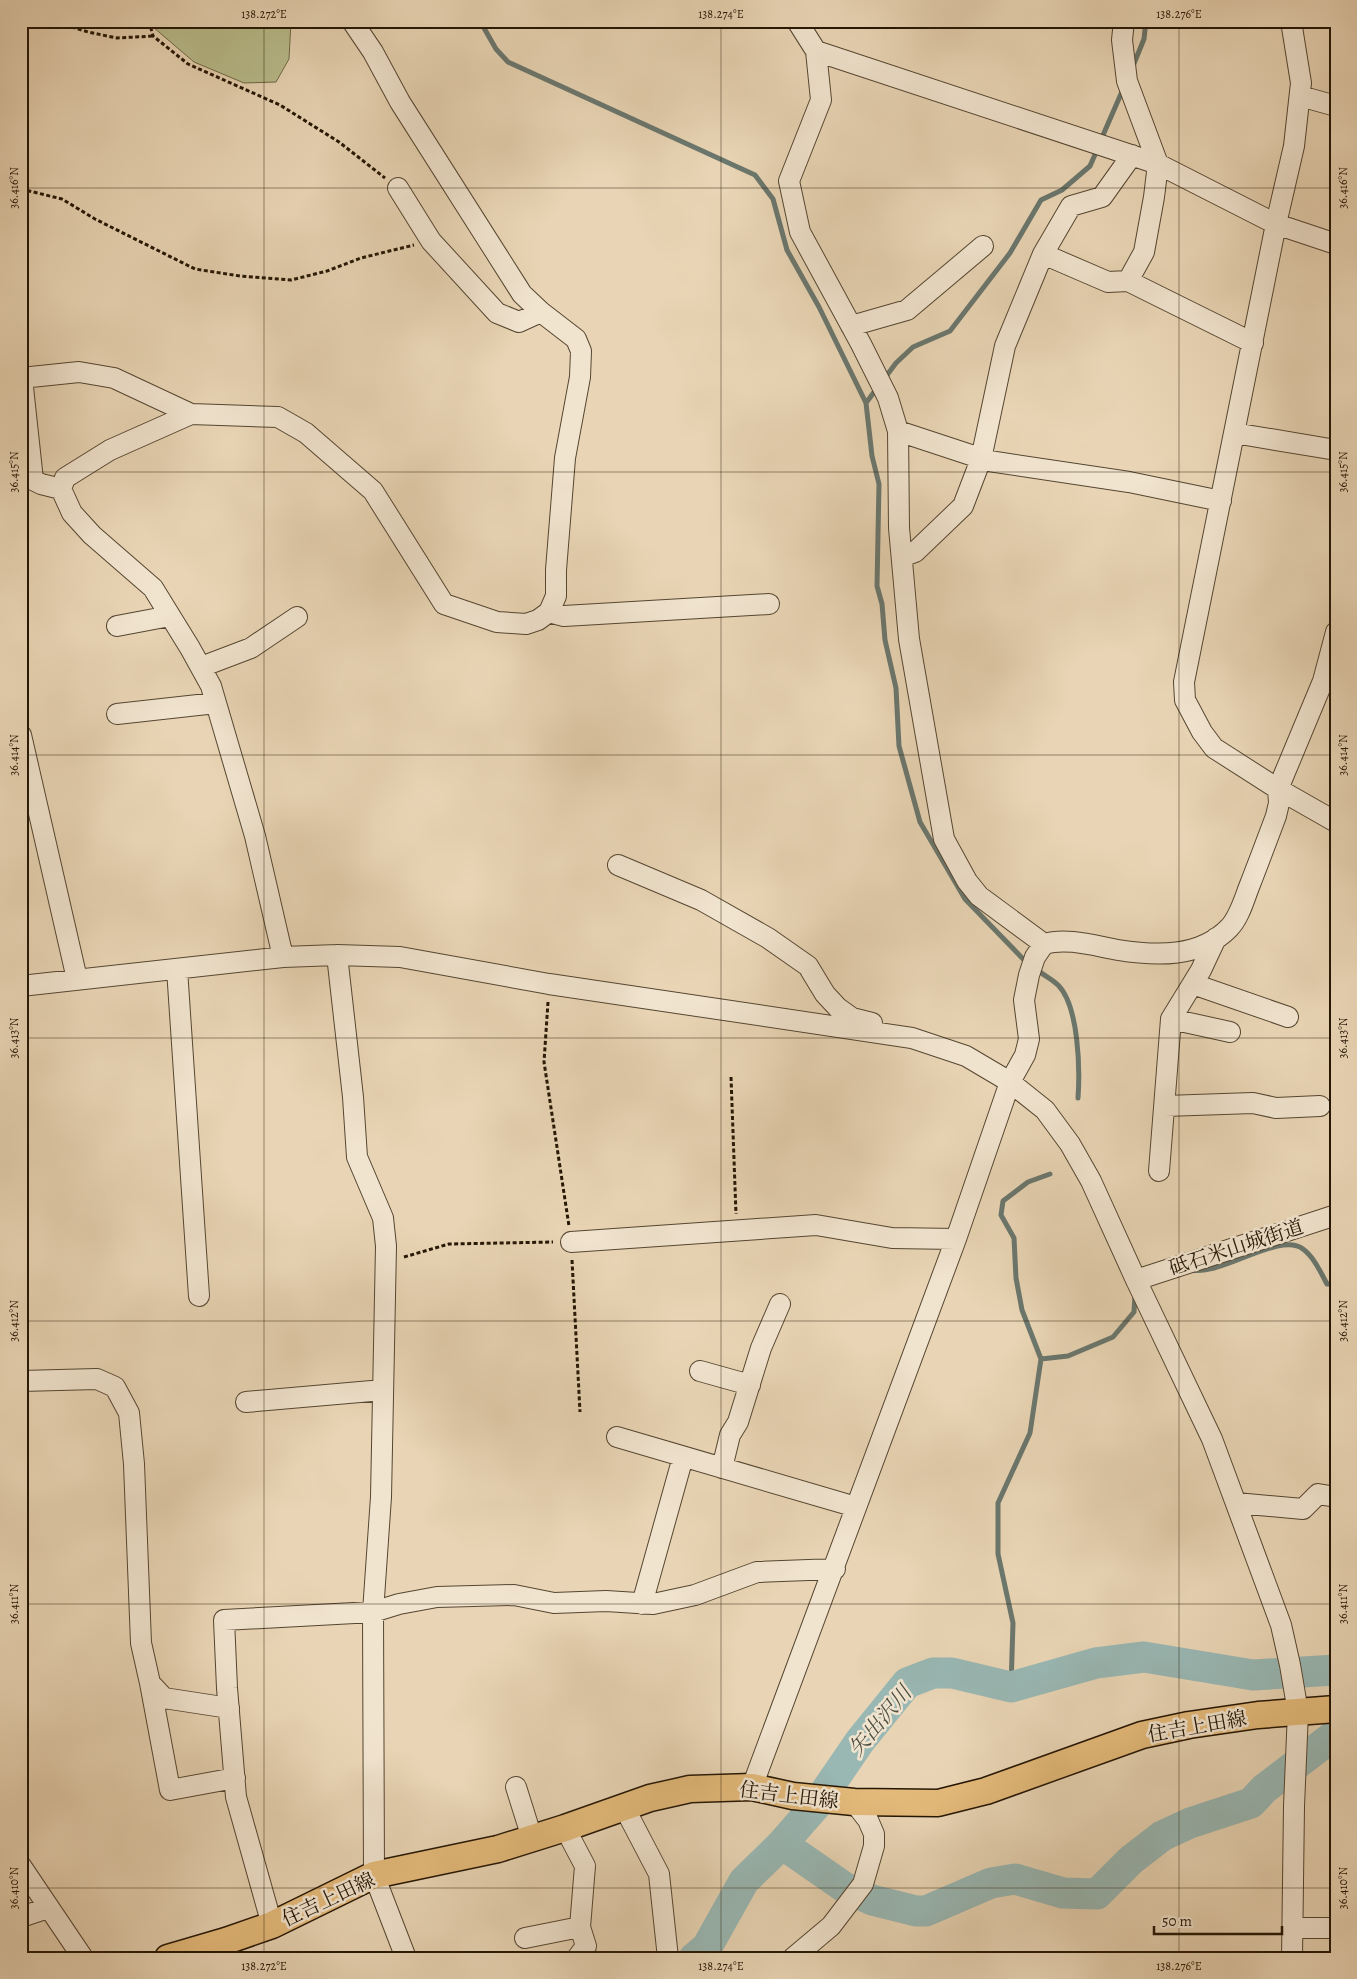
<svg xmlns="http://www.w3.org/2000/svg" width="1357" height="1979" viewBox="0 0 1357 1979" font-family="Alegreya,'Noto Serif JP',serif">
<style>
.green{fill:#b9bd8c;stroke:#6e6a48}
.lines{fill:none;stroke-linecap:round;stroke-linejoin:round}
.stream{stroke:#6a776e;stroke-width:5}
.river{stroke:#99b8b4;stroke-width:31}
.minor-casing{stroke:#554631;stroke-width:22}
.major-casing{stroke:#241605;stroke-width:29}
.path{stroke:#241605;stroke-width:3;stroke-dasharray:4 2.5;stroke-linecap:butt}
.minor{stroke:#f1e4cf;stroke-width:20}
.major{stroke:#e4ba7a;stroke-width:26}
.ticks{fill:none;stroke:#241605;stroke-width:1;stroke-opacity:0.45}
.labels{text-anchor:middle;stroke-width:5;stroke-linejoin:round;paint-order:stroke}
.street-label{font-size:20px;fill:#241605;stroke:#f1e4cf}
.water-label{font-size:21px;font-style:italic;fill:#4d4f42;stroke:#f1e4cf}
.neatline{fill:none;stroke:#241605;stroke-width:2}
.ticks-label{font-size:12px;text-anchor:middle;fill:#241605}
</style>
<rect width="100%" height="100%" fill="#e9d5b5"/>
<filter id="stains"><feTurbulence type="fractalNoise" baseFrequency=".004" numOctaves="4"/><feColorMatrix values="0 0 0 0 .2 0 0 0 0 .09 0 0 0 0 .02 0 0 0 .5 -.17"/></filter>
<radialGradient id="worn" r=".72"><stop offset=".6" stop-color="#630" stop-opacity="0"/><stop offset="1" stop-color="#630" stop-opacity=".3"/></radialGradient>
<!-- green -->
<path class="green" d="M146,21H291L289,59L276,82L244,83L194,62Z"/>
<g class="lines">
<!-- stream -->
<path class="stream" d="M480,21L496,49L508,62L755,175L773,199L787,250L819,307L866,403L872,456L879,484L877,586L882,604L885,640L896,688L899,746L920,822L965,899L1027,963
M1133,66L1144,39L1146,21
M1100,142L1124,87
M884,379L896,363L913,347L950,331L1010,253L1041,200L1062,190L1090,166L1097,150
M866,403L877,388
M1036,969C1043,975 1052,979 1058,985C1079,1006 1080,1070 1078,1098
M1191,1270C1222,1276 1280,1231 1303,1249C1314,1257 1321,1273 1327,1284H1336
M1041,1359L1068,1356L1113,1337L1134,1312L1135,1295
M1011,1687L1013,1623L998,1554V1503L1030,1433L1041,1359L1022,1310L1016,1278L1014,1238L1001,1215L1003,1201L1028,1182L1050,1174"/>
<!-- river -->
<path class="river" d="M782,1844L844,1887L872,1900L916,1911H926L991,1883L1015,1879L1063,1893L1097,1894L1131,1860L1162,1836L1190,1823L1251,1803L1264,1789L1336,1734
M694,1958L707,1947L744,1881L782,1844L817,1804L860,1741L907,1683L933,1673H952L1011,1687L1096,1663L1144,1657L1253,1675L1336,1670"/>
<!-- minor casing -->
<g class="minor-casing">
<path id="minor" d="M797,21L816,51L821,100L789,181L800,232L861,344L888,398L898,431L899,528L909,639L944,839L967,881L979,896L1044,944
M1124,21L1122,40L1127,81L1158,164L1154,197L1144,252L1128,281L1108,282L1043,254L1071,206L1102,197L1132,155
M1291,21L1301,83L1294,146L1276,224L1184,682L1185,700L1202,732L1214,748L1278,789L1336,822
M816,51L1158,164L1276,224L1336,244
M1300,96L1336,106
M398,188L431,241L497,313L519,322L541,312
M1128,281L1253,343
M851,326L907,310L983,246
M21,378L79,372L114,378L191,414L278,417L306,433L373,491L444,604L497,622L526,624L538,620L549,612L556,596V570L565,458L580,377L581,351L576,339L541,312L522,294L400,102L373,52L352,21
M22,378L33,480L41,484L61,489
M191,414L110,450L65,478L61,489L72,513L92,535L153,588L190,648L211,686L255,836L283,957
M898,431L989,461L1129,482L1221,501
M1234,433L1336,450
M902,557L915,552L963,506L981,459L1005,346L1043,254
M549,612L564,616L769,604
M117,626L170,616
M201,667L251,648L297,617
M117,714L216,703
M21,735L77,979
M618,865L701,900L768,938L808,966L825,994L838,1008L852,1018L872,1023
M337,955L353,1097L357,1157L383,1218L386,1246L381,1497L373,1612L374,1875L406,1958
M177,969L199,1296
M1193,984L1288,1017
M21,986L283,957L337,955L400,957L549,984L912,1038L966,1056L1010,1082L1045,1110L1070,1144L1091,1181L1136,1280L1212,1439L1281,1625L1290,1665L1298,1712L1294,1806L1292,1958
M1171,1019L1230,1032
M1165,1106L1253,1103L1276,1108L1320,1106
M1159,1171L1171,1019L1201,970L1216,938
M571,1242L816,1225L892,1238L956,1239
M1136,1280L1336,1215
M700,1371L750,1385
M21,1381L97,1379L115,1387L129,1413L134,1464L141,1643L150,1683L164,1698L229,1708
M246,1402L383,1390
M617,1437L856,1507
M722,1468L730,1435L738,1422L761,1348L780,1304
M1236,1503L1303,1509L1318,1494L1336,1497
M642,1604L683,1457
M150,1683L170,1790L235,1778
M516,1787L532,1838
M752,1787L956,1239L1010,1082L1025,1055L1029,1039L1024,1000L1029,975L1035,957L1044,944C1067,937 1095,946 1118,950C1156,956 1200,958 1229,928C1239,918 1244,900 1249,887C1258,864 1267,840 1276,816L1279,803L1278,789L1323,681L1336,632
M624,1807L659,1874L668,1958
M21,1866L83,1958
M21,1917L48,1908
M272,1925L236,1797L227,1688L224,1620L373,1612L399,1604L437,1597L514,1595L554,1603L606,1601L653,1604L695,1595L757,1572L835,1569
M1293,1928H1336
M525,1938L580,1927L585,1866L565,1828
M577,1958L586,1946L580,1927
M793,1958L831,1926L863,1884L874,1846V1834L868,1820L854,1802"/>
</g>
<!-- major casing -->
<g class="major-casing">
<path id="major" d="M168,1958L226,1941L272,1925L374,1875L498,1849L565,1828L650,1798L690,1789L752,1787L793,1796L854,1802L938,1803L986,1791L1142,1735L1189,1725L1258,1715L1336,1709"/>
</g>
<!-- path -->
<path class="path" d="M53,21L88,32L117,38L153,36
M149,21L153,36L188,64L280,105L339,142L385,178
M21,189L62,199L95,219L195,269L240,276L291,280L327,271L361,258L414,245
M548,1002L544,1062L569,1226
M731,1077L736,1214
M404,1257L449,1244L553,1242
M572,1260L580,1412"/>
<!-- minor -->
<use href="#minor" class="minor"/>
<!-- major -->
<use href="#major" class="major"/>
</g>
<!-- ticks -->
<path class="ticks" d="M264,21V1958M721,21V1958M1179,21V1958M21,188H1336M21,472H1336M21,755H1336M21,1038H1336M21,1321H1336M21,1604H1336M21,1888H1336"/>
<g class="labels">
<!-- street labels -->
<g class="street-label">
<text transform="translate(1236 1247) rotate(-18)" y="7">砥石米山城街道</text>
<text transform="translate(1197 1726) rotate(-10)" y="7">住吉上田線</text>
<text transform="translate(789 1795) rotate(7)" y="7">住吉上田線</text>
<text transform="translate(328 1899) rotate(-25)" y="7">住吉上田線</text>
</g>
<!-- water labels -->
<g class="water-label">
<text transform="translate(880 1721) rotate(-50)" y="7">矢出沢川</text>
</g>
</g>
<!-- margin -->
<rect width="1357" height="1979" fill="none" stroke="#e9d5b5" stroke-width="55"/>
<!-- scale -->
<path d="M1154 1926v8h128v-8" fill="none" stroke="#241605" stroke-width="2.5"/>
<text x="1162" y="1926" font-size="15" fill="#241605" stroke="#f1e4cf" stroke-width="4" paint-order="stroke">50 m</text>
<rect x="28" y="28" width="1302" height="1924" class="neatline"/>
<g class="ticks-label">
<text x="264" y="18">138.272°E</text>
<text x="721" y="18">138.274°E</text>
<text x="1179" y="18">138.276°E</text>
<text transform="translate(14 188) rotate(-90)" y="4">36.416°N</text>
<text transform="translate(1343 188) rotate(-90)" y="4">36.416°N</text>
<text transform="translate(14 472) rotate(-90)" y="4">36.415°N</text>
<text transform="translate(1343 472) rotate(-90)" y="4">36.415°N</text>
<text transform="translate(14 755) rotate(-90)" y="4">36.414°N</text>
<text transform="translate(1343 755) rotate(-90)" y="4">36.414°N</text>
<text transform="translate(14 1038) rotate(-90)" y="4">36.413°N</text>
<text transform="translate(1343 1038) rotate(-90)" y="4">36.413°N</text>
<text transform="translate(14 1321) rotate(-90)" y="4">36.412°N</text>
<text transform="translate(1343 1321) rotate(-90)" y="4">36.412°N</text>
<text transform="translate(14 1604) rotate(-90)" y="4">36.411°N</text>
<text transform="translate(1343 1604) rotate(-90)" y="4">36.411°N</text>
<text transform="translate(14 1888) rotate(-90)" y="4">36.410°N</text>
<text transform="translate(1343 1888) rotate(-90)" y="4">36.410°N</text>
<text x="264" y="1970">138.272°E</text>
<text x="721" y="1970">138.274°E</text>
<text x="1179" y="1970">138.276°E</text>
</g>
<rect width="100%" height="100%" filter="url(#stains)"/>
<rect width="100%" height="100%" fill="url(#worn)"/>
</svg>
